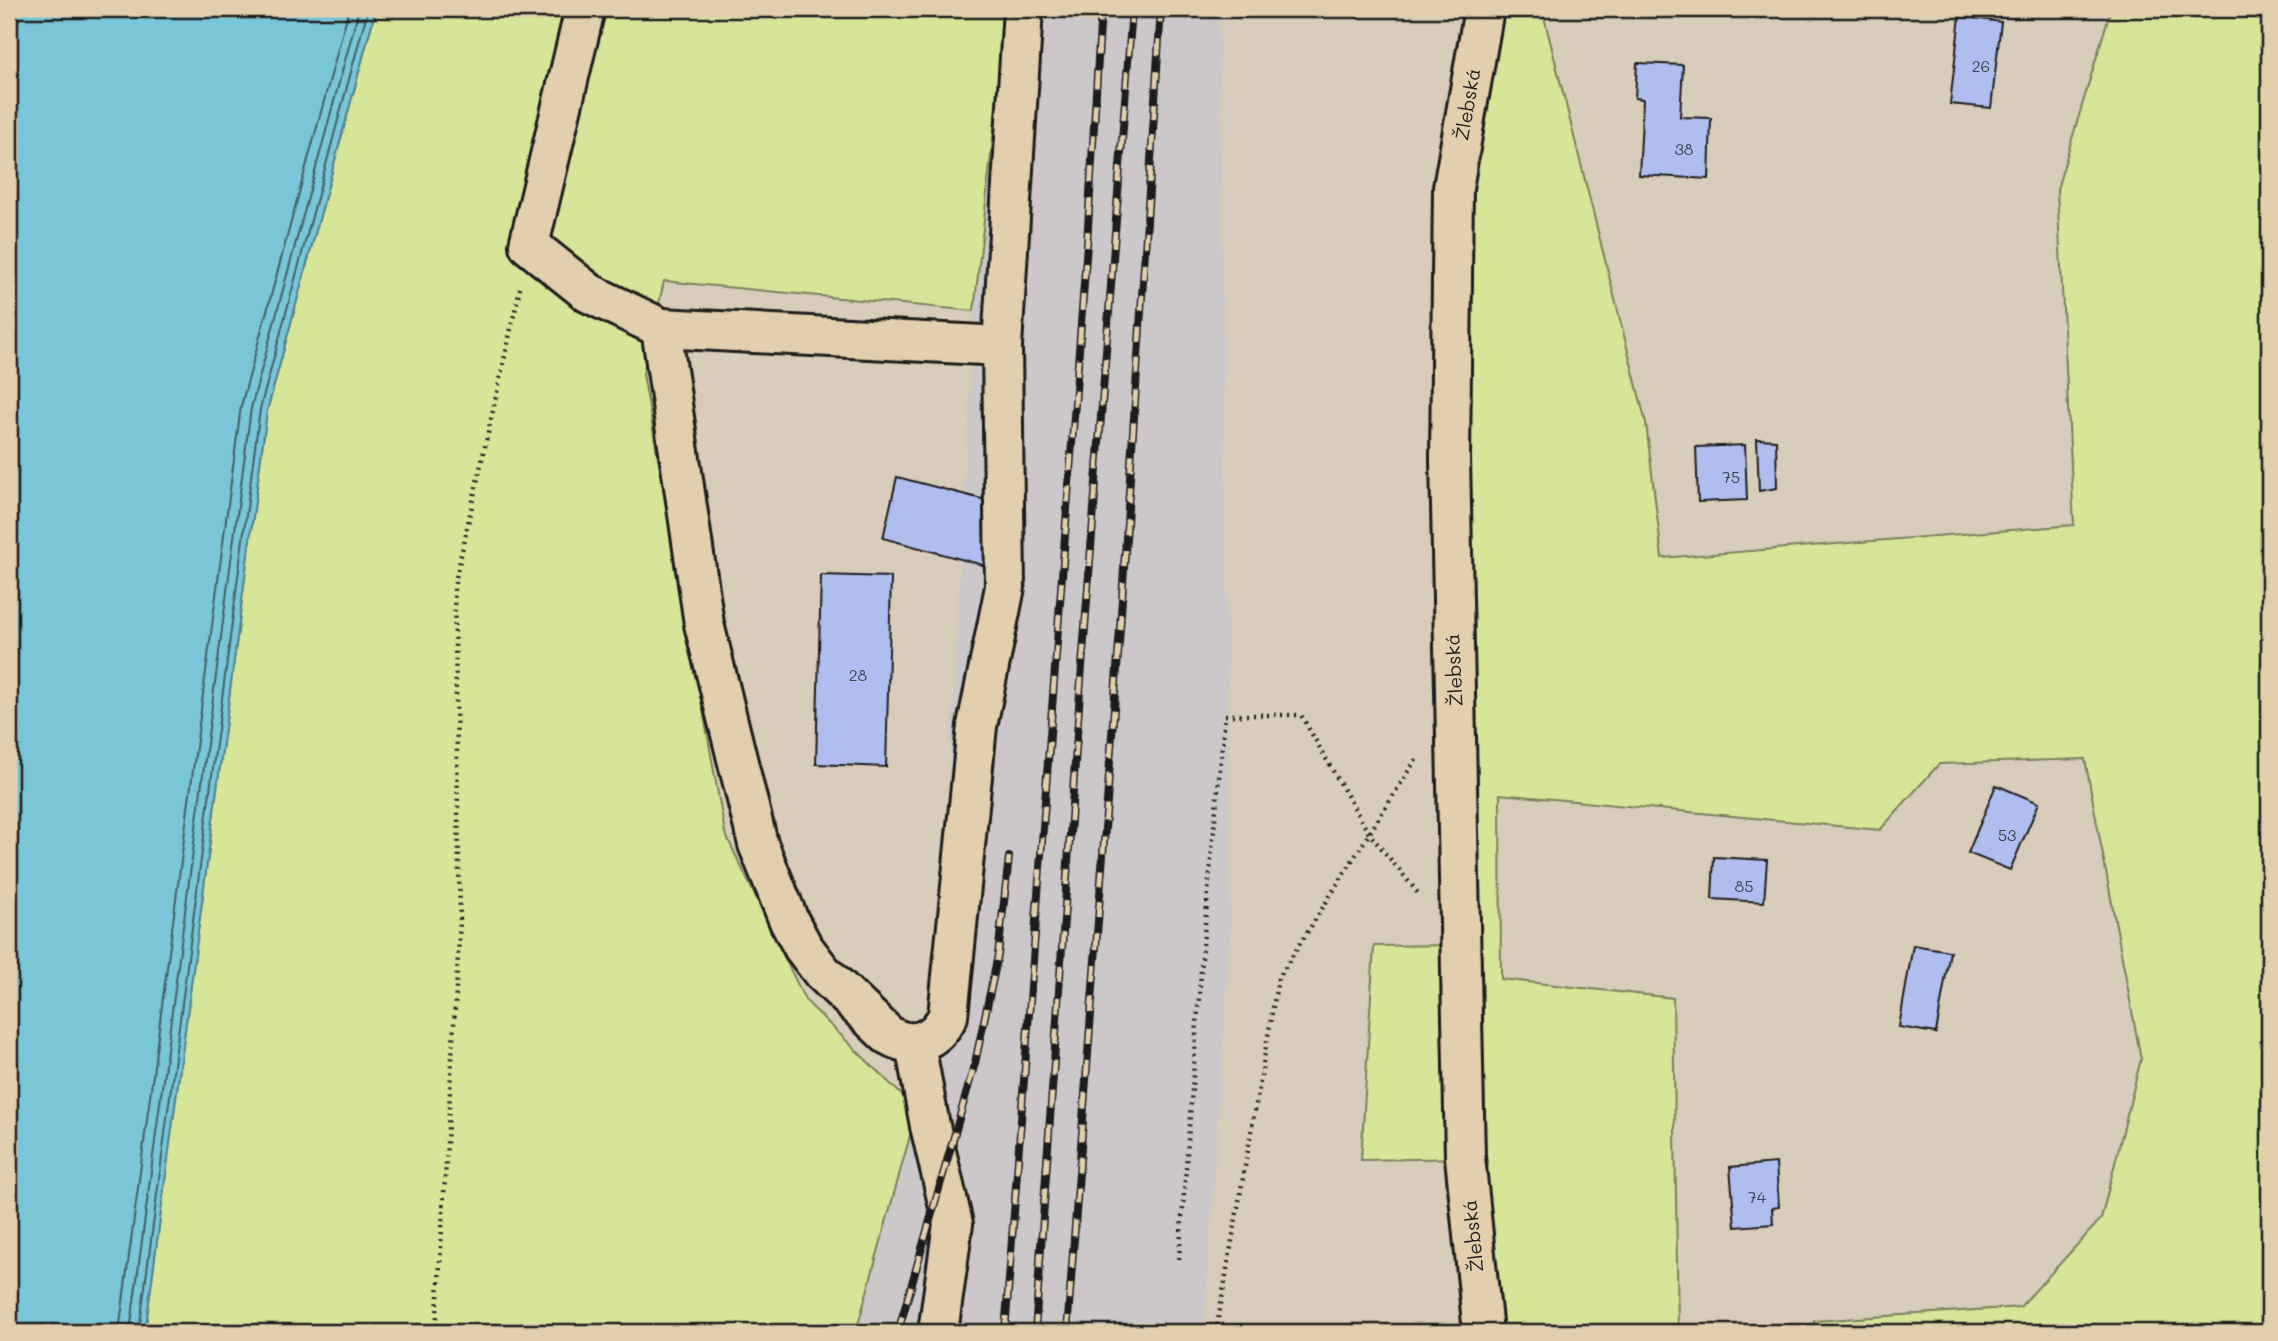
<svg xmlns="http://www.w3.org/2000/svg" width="2278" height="1341" viewBox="0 0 2278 1341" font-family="Mali,sans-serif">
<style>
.built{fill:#ccc8ca}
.green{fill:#d7e599;stroke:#7a805a;stroke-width:2}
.water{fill:#79c6d8;stroke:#54828d;stroke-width:2}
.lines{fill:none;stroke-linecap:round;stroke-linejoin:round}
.shore{stroke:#416067;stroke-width:2}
.ferry{stroke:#2f3e42;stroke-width:2;stroke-dasharray:9 7;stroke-linecap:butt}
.building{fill:#afbeee;stroke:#1c1c1c;stroke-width:2}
.minor-casing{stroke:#1c1c1c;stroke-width:44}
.path{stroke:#1c1c1c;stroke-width:4.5;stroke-dasharray:2 5;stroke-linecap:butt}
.minor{stroke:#e2cfad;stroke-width:38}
.rail-casing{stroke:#1c1c1c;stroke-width:8}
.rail{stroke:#e2cfad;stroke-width:5;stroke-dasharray:16;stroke-linecap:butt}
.labels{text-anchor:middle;stroke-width:5;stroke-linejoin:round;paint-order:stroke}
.number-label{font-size:16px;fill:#414450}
.street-label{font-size:19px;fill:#1c1c1c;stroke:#e2cfad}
</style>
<rect width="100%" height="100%" fill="#d8ccba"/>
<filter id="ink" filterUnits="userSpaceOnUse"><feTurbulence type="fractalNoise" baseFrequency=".0143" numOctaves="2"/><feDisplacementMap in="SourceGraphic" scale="14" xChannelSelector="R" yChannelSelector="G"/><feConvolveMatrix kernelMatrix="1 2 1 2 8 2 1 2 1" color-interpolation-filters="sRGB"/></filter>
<g filter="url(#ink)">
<!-- built -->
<path class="built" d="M1007,9H1219L1231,923L1204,1332H856L917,1110L945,852L974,311Z"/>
<!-- green -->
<path class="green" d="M376,9H1007L974,311L664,281L643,374L725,833L805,1000L917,1110L856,1332H145L267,411Z
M1484,9H1542L1646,423L1662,558L2074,525L2057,189L2111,9H2269V1332H1813L1814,1321L2020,1307L2101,1219L2141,1059L2085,759L1939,764L1880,830L1500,794L1501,979L1673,998L1678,1332H1483L1465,1158L1361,1160L1374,946L1460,945L1450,459Z"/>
<!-- water -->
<path class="water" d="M9,9H376L267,411L145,1332H9Z"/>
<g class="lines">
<!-- shore -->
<path class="shore" d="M119,1332L241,406L349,9
M130,1332L251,408L359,9
M139,1332L260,409L368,9"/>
<!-- ferry -->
<path class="ferry" d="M9,58L21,9"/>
</g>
<!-- building -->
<path class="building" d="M1960,16L2001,22L1991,108L1950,104Z
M1637,63L1683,65L1680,117L1711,118L1709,179L1639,175L1643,99L1635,98Z
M1757,439L1776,440L1777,488L1759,491Z
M1745,445L1747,500L1698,502L1696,447Z
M897,477L1005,505L990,567L883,538Z
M821,575L891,577L886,767L816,764Z
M1996,785L2039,803L2010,870L1968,853Z
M1714,857L1767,860L1764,902L1712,899Z
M1913,945L1950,951L1936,1033L1899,1027Z
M1776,1163L1779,1207L1772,1208L1773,1224L1735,1227L1730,1167Z"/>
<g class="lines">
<!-- minor casing -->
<g class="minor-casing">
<g id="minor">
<path d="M585,9L529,245L589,293L661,328L1002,346L1023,9"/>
<path d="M661,328L704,624L758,844L789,921L803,947L822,972L888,1035C913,1050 935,1041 948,1016L977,726L1005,587L1002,346"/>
<path d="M915,1044L930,1126L953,1224L938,1332"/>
<path id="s1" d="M1483,1332L1465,1157L1450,459L1453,188L1484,9"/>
</g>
</g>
<!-- path -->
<path class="path" d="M1179,1259L1203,945L1225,715H1301L1368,832L1418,893
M436,1332L460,921L454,587L520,288
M1216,1332L1278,979L1416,759"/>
<!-- minor -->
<use href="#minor" class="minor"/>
<!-- rail casing -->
<g class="rail-casing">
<path id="rail" d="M898,1332L975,1063L998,955L1009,857
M1005,1332L1087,244L1101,9
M1035,1332L1079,706L1132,9
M1067,1332L1120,629L1161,9"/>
</g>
<!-- rail -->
<use href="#rail" class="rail"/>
</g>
</g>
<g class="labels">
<!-- number labels -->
<g class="number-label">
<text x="1981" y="72">26</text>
<text x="1684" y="155">38</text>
<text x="1731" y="483">75</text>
<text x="858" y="681">28</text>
<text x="2007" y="841">53</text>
<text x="1744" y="892">85</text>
<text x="1757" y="1203">74</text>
</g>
<!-- street labels -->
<g class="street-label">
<text dy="7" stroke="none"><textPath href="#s1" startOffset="1230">Žlebská</textPath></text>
<text transform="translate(1454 670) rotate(-93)" y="7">Žlebská</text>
<text transform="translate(1473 1236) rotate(-96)" y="7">Žlebská</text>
</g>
</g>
<!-- margin -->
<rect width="2278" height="1341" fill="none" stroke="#e2cfad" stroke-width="35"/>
<rect x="18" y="18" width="2243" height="1306" fill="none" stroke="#1c1c1c" stroke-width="2.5" filter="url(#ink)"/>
</svg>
